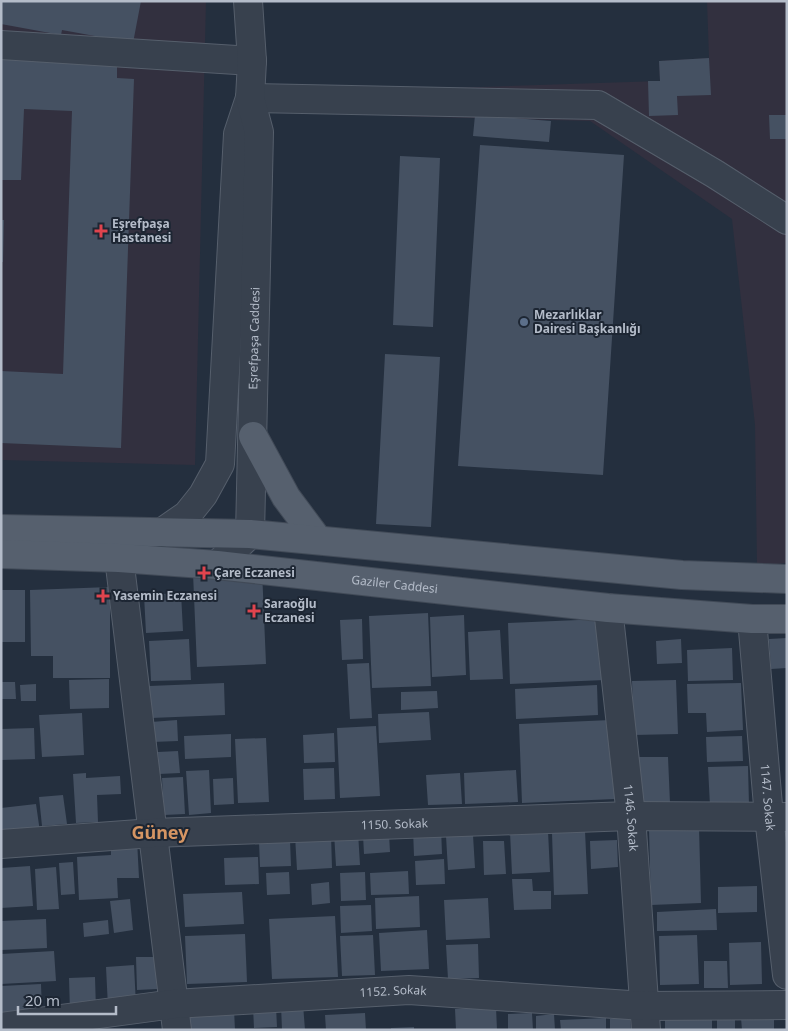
<svg xmlns="http://www.w3.org/2000/svg" width="788" height="1031" viewBox="0 0 788 1031" font-family="'Noto Sans',sans-serif">
<style>
.medical{fill:#32303f}
.building{fill:#455162}
.lines{fill:none;stroke-linecap:round;stroke-linejoin:round}
.minor-casing{stroke:#565f6c;stroke-width:30}
.major-casing{stroke:#414a57;stroke-width:30}
.minor{stroke:#38414e;stroke-width:28}
.major{stroke:#56606e;stroke-width:28}
.health-dot{fill:#e0444e;stroke:#1d2633;stroke-width:2}
.service-dot{fill:#5c6f8a;stroke:#1d2633;stroke-width:2}
.labels{text-anchor:middle;stroke-width:4;stroke-linejoin:round;paint-order:stroke}
.poi-label{font-size:12px;font-weight:bold;fill:#b4bcc9;stroke:#1d2633;text-anchor:start}
.street-label{font-size:12px;fill:#b4bcc9;stroke:#1d2633}
.district-label{font-size:18px;font-weight:bold;fill:#d59563;stroke:#1d2633}
</style>
<rect width="100%" height="100%" fill="#242f3e"/>
<!-- medical -->
<path class="medical" d="M1,1H206L195,465L1,460Z
M707,1H787V563L757,566L755,425L732,219L590,121L392,116V90L660,81L659,61L709,58Z"/>
<!-- building -->
<path class="building" d="M1,1H141L133,43L62,30L61,35L1,24Z
M1,55L117,59V78L134,79L121,448L1,443V371L63,374L72,111L24,109L21,180H1Z
M709,58L711,95L677,96L678,115L649,116L648,81H660L659,61Z
M475,115L551,121L549,142L473,136Z
M769,115H787V139H770Z
M480,145L624,155L603,475L458,466Z
M400,156L440,158L433,327L393,325Z
M1,220H4L3,262H1Z
M385,354L440,357L431,527L376,524Z
M262,570L266,664L197,667L193,573Z
M110,587V678H53V656H31L30,590Z
M1,590H25V642H1Z
M181,593L183,631L146,633L144,595Z
M428,613L431,686L372,688L369,616Z
M464,615L466,675L432,677L430,617Z
M362,619L363,659L342,660L340,620Z
M602,619L605,680L510,684L508,623Z
M500,630L503,679L470,680L468,632Z
M787,638V668L771,669L769,639Z
M189,639L191,680L151,681L149,641Z
M681,639L682,663L657,664L656,641Z
M732,648L733,680L688,681L687,650Z
M369,663L372,718L350,719L347,664Z
M109,679V708L70,709L69,680Z
M676,680L678,734L634,735L632,681Z
M1,682H15L16,699H1Z
M224,683L225,715L151,718L149,686Z
M741,683L743,730L707,732L706,713H688L687,684Z
M36,684V701H21L20,685Z
M597,685L598,715L516,719L515,689Z
M437,691L438,708L401,710V692Z
M429,712L431,740L379,743L378,714Z
M82,713L84,755L42,757L39,715Z
M177,720L178,741L152,742L151,722Z
M611,720L615,799L522,803L519,724Z
M376,726L380,796L340,798L337,728Z
M34,728L35,759L1,760V729Z
M334,733L335,762L304,763L303,735Z
M231,734V757L185,759L184,736Z
M742,736L743,761L707,762L706,737Z
M266,738L269,802L238,803L235,739Z
M178,751L180,773L159,774L158,752Z
M638,757H668L670,803L640,804Z
M748,766L749,805L710,806L708,767Z
M334,768L335,799L304,800L303,769Z
M209,770L211,813L189,815L186,771Z
M516,770L518,802L465,804L464,773Z
M86,773V778L120,776L121,794L97,795L98,822L76,823L73,774Z
M460,773L462,804L428,805L426,775Z
M183,777L185,814L164,815L162,778Z
M233,778L234,804L214,805L213,779Z
M63,795L67,824L42,826L39,797Z
M36,804L40,832L1,837V808Z
M441,827L442,854L414,856L413,829Z
M699,827L701,903L651,905L649,829Z
M548,831L550,872L512,874L510,832Z
M585,831L588,894L554,895L552,833Z
M358,832L360,865L336,866L334,833Z
M331,834L332,868L297,870L295,836Z
M389,834L390,852L364,854L363,835Z
M473,835L475,868L448,870L446,836Z
M137,840L139,878H117L118,898L79,900L77,857L111,855V841Z
M290,840L291,866L260,867L259,841Z
M617,840L618,867L591,869L590,841Z
M483,841H504L506,874L484,875Z
M258,857L259,884L225,885L224,858Z
M444,859L445,884L416,885L415,861Z
M73,862L75,894L61,895L59,863Z
M30,866L33,906L1,908V868Z
M56,867L59,909L37,910L35,869Z
M408,871L409,894L371,895L370,873Z
M289,872L290,894L267,895L266,873Z
M365,872L366,900L341,901L340,873Z
M512,879H532L533,891H551V909L514,910Z
M329,882L330,903L312,905L311,884Z
M757,886V912L718,913V887Z
M242,892L244,924L185,927L183,894Z
M419,896L420,927L376,929L375,898Z
M488,898L490,938L446,940L444,900Z
M130,899L133,930L114,933L110,901Z
M371,905L372,931L341,933L340,906Z
M716,909L717,930L657,931V912Z
M335,916L338,977L272,979L269,919Z
M46,919L47,948L1,950V921Z
M108,920L109,934L84,937L83,923Z
M427,930L429,969L381,971L379,933Z
M245,934L247,982L187,984L185,936Z
M373,935L375,975L342,976L340,936Z
M697,935L699,984L660,985L659,936Z
M761,942L762,984L730,985L729,943Z
M478,944L479,978L448,979L446,945Z
M54,951L56,981L1,984V954Z
M136,957H155L157,989L137,990Z
M704,961H727L728,988H704Z
M134,965L136,1005L108,1007L106,967Z
M95,977L96,1010L70,1012L69,978Z
M41,984L42,1013L1,1015V986Z
M303,1004L305,1030H282L281,1005Z
M276,1006L277,1027L254,1028L253,1007Z
M496,1007L497,1030H456L455,1009Z
M234,1009L235,1030H184V1011Z
M365,1013L366,1030H326L325,1015Z
M532,1013L533,1030H508V1014Z
M554,1014L555,1030H536V1016Z
M712,1017V1030H665V1018Z
M774,1017V1030H742L741,1018Z
M606,1018V1030H561L560,1020Z
M630,1018L631,1030H610V1019Z
M735,1018V1030H717V1019Z
M414,1027V1030H391V1028Z"/>
<g class="lines">
<!-- minor casing -->
<g class="minor-casing">
<g id="minor">
<path d="M1,45L252,61"/>
<path d="M250,98L598,105L715,174L787,220"/>
<path d="M161,533L187,515L203,495L220,464L238,134L250,98"/>
<path d="M119,558L177,1030"/>
<path id="s1" d="M217,565L250,534L259,132L250,98L252,61L248,1"/>
<path id="s2" d="M608,608L631,816L646,1030"/>
<path id="s3" d="M752,619L769,817L787,975"/>
<path id="s4" d="M1,844L153,833L631,816L787,817"/>
<path id="s5" d="M1,1027L174,1004L409,990L644,1006L787,1005"/>
</g>
</g>
<!-- major casing -->
<g class="major-casing">
<g id="major">
<path d="M253,436L286,497L318,540"/>
<path d="M1,529L250,534L682,575L787,579"/>
<path id="s6" d="M1,554L119,558L217,565L608,608L752,619H787"/>
</g>
</g>
<!-- minor -->
<use href="#minor" class="minor"/>
<!-- major -->
<use href="#major" class="major"/>
</g>
<!-- markers -->
<g class="health-dot">
<path d="M98.5 223.5h5v5h5v5h-5v5h-5v-5h-5v-5h5z"/>
<path d="M201.5 565.5h5v5h5v5h-5v5h-5v-5h-5v-5h5z"/>
<path d="M100.5 588.5h5v5h5v5h-5v5h-5v-5h-5v-5h5z"/>
<path d="M251.5 603.5h5v5h5v5h-5v5h-5v-5h-5v-5h5z"/>
</g>
<circle class="service-dot" cx="524" cy="322" r="5"/>
<g class="labels">
<!-- poi labels -->
<g class="poi-label">
<text x="112" y="228">Eşrefpaşa<tspan x="112" dy="14">Hastanesi</tspan></text>
<text x="534" y="319">Mezarlıklar<tspan x="534" dy="14">Dairesi Başkanlığı</tspan></text>
<text x="214" y="577">Çare Eczanesi</text>
<text x="113" y="600">Yasemin Eczanesi</text>
<text x="264" y="608">Saraoğlu<tspan x="264" dy="14">Eczanesi</tspan></text>
</g>
<!-- street labels -->
<g class="street-label">
<text dy="4" stroke="none"><textPath href="#s1" startOffset="241">Eşrefpaşa Caddesi</textPath></text>
<text dy="4" stroke="none"><textPath href="#s6" startOffset="395">Gaziler Caddesi</textPath></text>
<text dy="4" stroke="none"><textPath href="#s3" startOffset="179">1147. Sokak</textPath></text>
<text dy="4" stroke="none"><textPath href="#s2" startOffset="211">1146. Sokak</textPath></text>
<text dy="4" stroke="none"><textPath href="#s4" startOffset="394">1150. Sokak</textPath></text>
<text dy="4" stroke="none"><textPath href="#s5" startOffset="394">1152. Sokak</textPath></text>
</g>
<!-- district labels -->
<g class="district-label">
<text x="160" y="839">Güney</text>
</g>
</g>
<!-- border -->
<rect width="788" height="1031" fill="none" stroke="#b4bcc9" stroke-width="5"/>
<!-- scale -->
<path d="M18 1006v8h98v-8" fill="none" stroke="#b4bcc9" stroke-width="2.5"/>
<text x="25" y="1006" font-size="15" fill="#b4bcc9" stroke="#1d2633" stroke-width="4" paint-order="stroke">20 m</text>
</svg>
